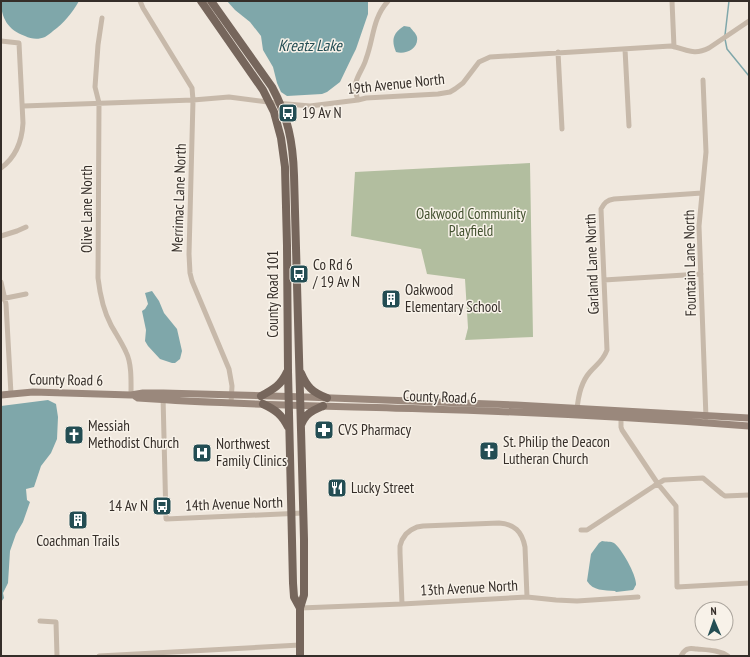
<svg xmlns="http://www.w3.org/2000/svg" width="750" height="657" viewBox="0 0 750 657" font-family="'PT Sans Narrow',sans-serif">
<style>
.green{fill:#b2be9f}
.water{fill:#7fa7aa}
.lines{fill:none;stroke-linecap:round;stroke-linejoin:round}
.stream{stroke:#7fa7aa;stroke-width:1.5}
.minor{stroke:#c7b9aa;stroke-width:5}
.secondary{stroke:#9a887c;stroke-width:7}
.primary{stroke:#76665c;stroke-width:8}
.labels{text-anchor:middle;stroke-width:3;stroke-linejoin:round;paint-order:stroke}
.street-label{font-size:15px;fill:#352e29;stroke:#f8f2e9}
.poi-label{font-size:15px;fill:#352e29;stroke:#f8f2e9;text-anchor:start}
.park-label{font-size:15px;fill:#43512f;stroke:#f8f2e9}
.water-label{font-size:16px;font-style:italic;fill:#234d53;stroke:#f8f2e9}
</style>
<rect width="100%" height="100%" fill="#f0e8de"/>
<!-- green -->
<path class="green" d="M530,163L533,337L465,340L468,328L465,279L427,274L421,249L351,236L355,172Z"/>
<!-- water -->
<path class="water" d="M1,1H79C72,13 64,23 53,31C51,33 48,35 45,37C38,40 31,39 25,36C8,30 1,18 1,1Z
M227,1H368V14L356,49L352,57L340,82L327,92L322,94L287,96L281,92L277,83L273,67L263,50L261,36L250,22L235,10Z
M404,26L410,27C412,30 416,33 417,37C419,49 405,55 396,52C391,40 393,33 404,26Z
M152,291L159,301L164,313L177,329L182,351L180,359L175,363H172L160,359L148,346L145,341L146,330L142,311L145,309L148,304L145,293Z
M48,400L56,404L58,417L57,439L51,453L41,466L34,487L26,489L27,500L30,502L23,522L16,534L10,551L8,583L3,593L4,598L1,602V406Z
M602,541C606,542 611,541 614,543C622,549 637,576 636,585C635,586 634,589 633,590L616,592L615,591C604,590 593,591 587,581L591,554L599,543Z"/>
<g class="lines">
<!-- stream -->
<path class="stream" d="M725,35L729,1
M725,39L727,49L749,76"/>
<!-- minor -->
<path class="minor" d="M140,1L143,8L192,88L193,100L189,254L190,273L192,281L229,369L232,386L231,403
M672,1L674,47
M102,18L98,45L95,87L99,103L98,278C100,295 103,310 111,325C116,334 122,343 126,352C132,364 131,382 131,395
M1,41L19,43L23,123C22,141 16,157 1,168
M625,49L629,126
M558,52L562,129
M703,80L706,152L699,226L706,418
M358,100C356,94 354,88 356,82C358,74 364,67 366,59C374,38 372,19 388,1
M23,106L193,100L229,97L276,103L310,106L358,100L366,98L438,94L450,92L455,89L463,83L479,62L490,57L671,46C687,49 693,56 709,48L749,21
M1,236L17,231L26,227
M604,280L701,274
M1,282L6,304L11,394
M1,299L26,294
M163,396L166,519L303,513
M577,410C578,397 581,382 590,372C597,364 603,361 607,350L601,209C604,203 607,200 614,199L702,193
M621,416V427L622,430L658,484L676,506L677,587L749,583
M581,530H587L654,486L664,480L703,478L722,494L725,496L749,495
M402,604L400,553V546L402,540L406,534L411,530L417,527L423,526L499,523C514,524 522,531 525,547L527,597
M300,608L402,604L527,597L556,600L577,601L638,597
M40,621L56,622L57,656
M99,656L300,645
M681,656C683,653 684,650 688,649C691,648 694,649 697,649C708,650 719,650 728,656"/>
<!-- secondary -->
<path class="secondary" d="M1,395L33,392L131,395L143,393H163L306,397L516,405L749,418
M135,396L138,398C234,405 330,406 426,409C534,412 642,418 749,426"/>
<!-- primary -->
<path class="primary" d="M201,1L263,90L274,112L281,138L285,167L287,246L288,371L293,583L294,597L300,608
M211,1L272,87C288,117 293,142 294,175L304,539V595L300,608V656
M301,373C307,387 312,392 327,398
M261,396C274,389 281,385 287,372
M263,404C276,410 282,415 288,427
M301,425C306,413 312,411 323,406"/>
</g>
<!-- icons -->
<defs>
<g id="bus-square" transform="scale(1)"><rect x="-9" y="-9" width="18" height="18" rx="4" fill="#234d53" stroke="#f8f2e9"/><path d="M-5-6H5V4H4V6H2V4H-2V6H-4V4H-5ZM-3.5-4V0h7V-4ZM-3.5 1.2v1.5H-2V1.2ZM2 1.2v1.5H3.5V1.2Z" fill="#fff"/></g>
<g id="building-square" transform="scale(1)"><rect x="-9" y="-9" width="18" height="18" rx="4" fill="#234d53" stroke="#f8f2e9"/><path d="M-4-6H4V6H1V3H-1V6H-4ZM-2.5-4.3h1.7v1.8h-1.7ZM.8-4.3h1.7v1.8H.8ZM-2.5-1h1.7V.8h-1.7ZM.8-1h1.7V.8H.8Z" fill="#fff"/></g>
<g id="pharmacy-square" transform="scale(1)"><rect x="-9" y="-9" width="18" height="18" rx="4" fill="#234d53" stroke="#f8f2e9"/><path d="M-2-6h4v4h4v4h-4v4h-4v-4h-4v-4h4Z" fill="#fff"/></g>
<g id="church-square" transform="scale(1)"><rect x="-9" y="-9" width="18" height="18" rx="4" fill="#234d53" stroke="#f8f2e9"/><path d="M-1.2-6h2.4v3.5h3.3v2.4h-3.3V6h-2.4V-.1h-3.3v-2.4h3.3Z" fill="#fff"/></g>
<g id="hospital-square" transform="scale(1)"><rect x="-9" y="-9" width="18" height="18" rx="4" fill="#234d53" stroke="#f8f2e9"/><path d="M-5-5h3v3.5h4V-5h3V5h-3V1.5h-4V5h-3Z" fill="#fff"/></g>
<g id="restaurant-square" transform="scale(1)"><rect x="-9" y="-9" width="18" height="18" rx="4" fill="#234d53" stroke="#f8f2e9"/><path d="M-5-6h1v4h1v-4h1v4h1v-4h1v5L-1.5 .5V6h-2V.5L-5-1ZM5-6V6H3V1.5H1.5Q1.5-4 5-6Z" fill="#fff"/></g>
</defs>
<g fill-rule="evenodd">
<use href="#bus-square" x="288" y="113"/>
<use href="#bus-square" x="299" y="274"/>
<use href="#building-square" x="391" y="299"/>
<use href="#pharmacy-square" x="324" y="430"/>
<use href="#church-square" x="74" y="435"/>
<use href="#church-square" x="489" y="451"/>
<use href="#hospital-square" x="202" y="453"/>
<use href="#restaurant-square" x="337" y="488"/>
<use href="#bus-square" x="162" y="506"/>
<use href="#building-square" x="78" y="520"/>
</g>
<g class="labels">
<!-- street labels -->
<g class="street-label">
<text transform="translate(396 84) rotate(-6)" y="5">19th Avenue North</text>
<text transform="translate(179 198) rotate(-88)" y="5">Merrimac Lane North</text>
<text transform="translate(87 209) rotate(-90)" y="5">Olive Lane North</text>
<text transform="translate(690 263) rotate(-91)" y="5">Fountain Lane North</text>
<text transform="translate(592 264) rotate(-92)" y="5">Garland Lane North</text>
<text transform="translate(273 294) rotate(-90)" y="5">County Road 101</text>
<text transform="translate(66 380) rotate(1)" y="5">County Road 6</text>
<text transform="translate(440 397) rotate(2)" y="5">County Road 6</text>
<text transform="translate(234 504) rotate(-2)" y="5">14th Avenue North</text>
<text transform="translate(469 588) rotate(-3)" y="5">13th Avenue North</text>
</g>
<!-- poi labels -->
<g class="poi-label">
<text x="302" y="118">19 Av N</text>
<text x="313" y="270">Co Rd 6<tspan x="313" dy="17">/ 19 Av N</tspan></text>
<text x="405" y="295">Oakwood<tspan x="405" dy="17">Elementary School</tspan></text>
<text x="88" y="431">Messiah<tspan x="88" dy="17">Methodist Church</tspan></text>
<text x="338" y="435">CVS Pharmacy</text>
<text x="503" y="447">St. Philip the Deacon<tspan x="503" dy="17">Lutheran Church</tspan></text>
<text x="216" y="449">Northwest<tspan x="216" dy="17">Family Clinics</tspan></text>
<text x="351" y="493">Lucky Street</text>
<text x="148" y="511" text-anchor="end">14 Av N</text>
<text x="78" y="546" text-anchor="middle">Coachman Trails</text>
</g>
<!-- park labels -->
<g class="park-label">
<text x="471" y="219">Oakwood Community<tspan x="471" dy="17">Playfield</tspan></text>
</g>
<!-- water labels -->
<g class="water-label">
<text x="310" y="51">Kreatz Lake</text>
</g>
</g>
<!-- border -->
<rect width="750" height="657" fill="none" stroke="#352e29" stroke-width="4"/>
<!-- north arrow -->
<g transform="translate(714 621) rotate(358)"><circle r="19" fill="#f8f2e9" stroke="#aaa49c"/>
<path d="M0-3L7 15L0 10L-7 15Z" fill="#234d53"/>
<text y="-6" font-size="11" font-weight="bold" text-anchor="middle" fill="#352e29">N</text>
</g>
</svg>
